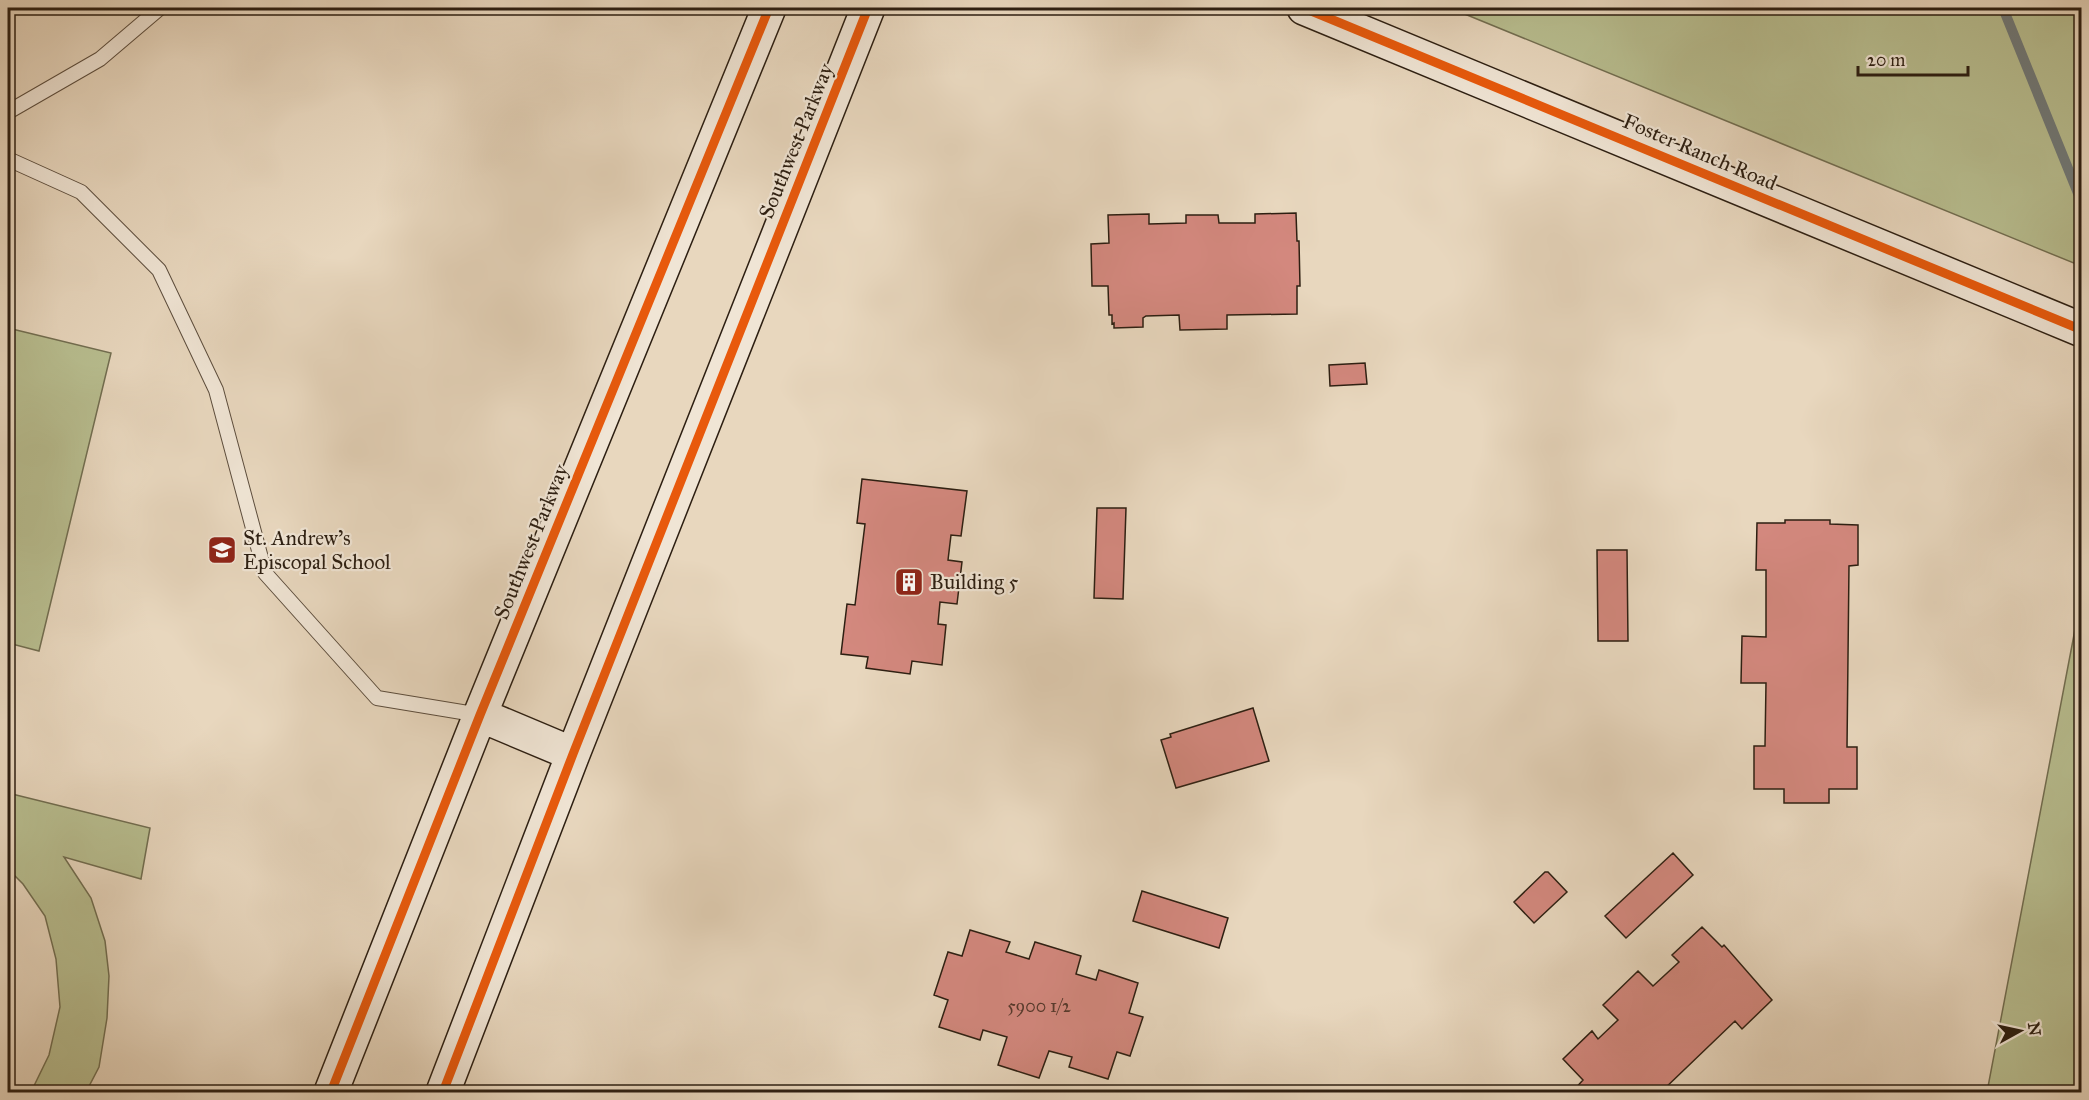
<svg xmlns="http://www.w3.org/2000/svg" width="2089" height="1100" viewBox="0 0 2089 1100" font-family="'IM FELL Great Primer',serif">
<style>
.green{fill:#b8be90;stroke:#726e51;stroke-width:1.5}
.lines{fill:none;stroke-linecap:round;stroke-linejoin:round}
.stream{stroke:#717a79;stroke-width:10}
.building{fill:#d3887e;stroke:#2d1f12;stroke-width:1.5}
.lane-casing{stroke:#5c4d3d;stroke-width:16}
.secondary-casing{stroke:#2d1f12;stroke-width:36}
.lane{stroke:#f0e5d5;stroke-width:14}
.secondary{stroke:#f0e5d5;stroke-width:33}
.cycleway-casing{stroke:#f0e5d5;stroke-width:13}
.cycleway{stroke:#e8590c;stroke-width:9}
.labels{text-anchor:middle;stroke-width:4.5;stroke-linejoin:round;paint-order:stroke}
.number-label{font-size:18px;fill:#56392d}
.street-label{font-size:21px;fill:#2d1f12;stroke:#f0e5d5}
.poi-label{font-size:21px;fill:#2d1f12;stroke:#f0e5d5;text-anchor:start}
</style>
<rect width="100%" height="100%" fill="#e8d7be"/>
<filter id="stains"><feTurbulence type="fractalNoise" baseFrequency=".00333" numOctaves="4"/><feColorMatrix values="0 0 0 0 .2 0 0 0 0 .09 0 0 0 0 .02 0 0 0 .5 -.17"/></filter>
<radialGradient id="worn" r=".72"><stop offset=".6" stop-color="#630" stop-opacity="0"/><stop offset="1" stop-color="#630" stop-opacity=".3"/></radialGradient>
<!-- green -->
<path class="green" d="M1450,8H2081V266Z
M8,328L111,353L39,651L8,643Z
M2081,598V1092H1987Z
M8,793L150,828L141,879L64,857L91,898L105,941L109,976L107,1018L99,1067L86,1092H31L49,1055L60,1007L56,959L45,916L23,884L8,869Z"/>
<g class="lines">
<!-- stream -->
<path class="stream" d="M2003,8L2082,203"/>
</g>
<!-- building -->
<path class="building" d="M1296,213L1297,241H1299L1300,286H1297V314L1227,315V329L1180,330L1179,315L1146,316L1143,318V327L1114,328V323L1112,324V315H1109L1108,286H1092L1091,244L1109,243L1108,215L1149,214V224L1186,223V215H1218L1219,223H1255V214Z
M1365,363L1367,384L1330,386L1329,365Z
M862,479L967,491L961,536L951,535L948,560L962,562L957,604L940,602L938,624L946,625L942,665L912,661L910,674L866,668L868,657L841,654L847,604L855,605L865,524L857,523Z
M1097,508H1126L1123,599L1094,598Z
M1785,520H1830V524L1858,525V565L1849,566L1847,747H1857V789H1829V803H1784V789H1754V746H1765L1766,683H1741L1742,636L1766,637V570H1756L1757,523H1785Z
M1597,550H1627L1628,641H1598Z
M1253,708L1269,761L1176,788L1161,740L1171,737L1170,734Z
M1673,853L1693,875L1626,938L1605,916Z
M1545,872H1548L1567,892L1534,923L1514,902Z
M1142,891L1228,918L1219,948L1133,921Z
M1702,927L1722,947L1724,945L1772,1000L1742,1029L1735,1021L1661,1092H1572L1583,1080L1563,1059L1592,1031L1598,1039L1618,1020L1603,1005L1638,971L1653,986L1679,962L1672,955Z
M970,930L1010,942L1006,952L1029,959L1035,942L1081,956L1076,974L1096,980L1099,970L1138,983L1129,1013L1143,1017L1130,1056L1117,1052L1108,1079L1069,1067L1072,1057L1049,1051L1039,1078L998,1065L1007,1037L983,1030L980,1040L939,1027L948,1000L934,995L948,952L962,956Z"/>
<g class="lines">
<!-- lane casing -->
<g class="lane-casing">
<path id="lane" d="M8,112L100,59L160,8
M8,159L81,192L159,270L216,390L265,573L377,698L480,715"/>
</g>
<!-- secondary casing -->
<g class="secondary-casing">
<path id="secondary" d="M1304,8L2082,330
M480,715L573,754
M331,1092L480,715L769,8
M443,1092L573,754L868,8"/>
</g>
<!-- lane -->
<use href="#lane" class="lane"/>
<!-- secondary -->
<use href="#secondary" class="secondary"/>
<!-- cycleway casing -->
<g class="cycleway-casing">
<path id="cycleway" d="M1304,8L2082,330
M331,1092L480,715L769,8
M443,1092L573,754L868,8"/>
</g>
<!-- cycleway -->
<use href="#cycleway" class="cycleway"/>
</g>
<!-- icons -->
<defs>
<g id="school-square" transform="scale(1.5)"><rect x="-9" y="-9" width="18" height="18" rx="4" fill="#8f2418" stroke="#f0e5d5"/><path d="M0-5L7-2L0 1L-7-2ZM-4 1L0 2.5L4 1V4Q0 6-4 4Z" fill="#fff"/></g>
<g id="building-square" transform="scale(1.5)"><rect x="-9" y="-9" width="18" height="18" rx="4" fill="#8f2418" stroke="#f0e5d5"/><path d="M-4-6H4V6H1V3H-1V6H-4ZM-2.5-4.3h1.7v1.8h-1.7ZM.8-4.3h1.7v1.8H.8ZM-2.5-1h1.7V.8h-1.7ZM.8-1h1.7V.8H.8Z" fill="#fff"/></g>
</defs>
<g fill-rule="evenodd">
<use href="#school-square" x="222" y="550"/>
<use href="#building-square" x="909" y="582"/>
</g>
<g class="labels">
<!-- number labels -->
<g class="number-label">
<text x="1039" y="1012">5900 1/2</text>
</g>
<!-- street labels -->
<g class="street-label">
<text transform="translate(796 141) rotate(-68)" y="7">Southwest Parkway</text>
<text transform="translate(1700 152) rotate(23)" y="7">Foster Ranch Road</text>
<text transform="translate(531 542) rotate(-68)" y="7">Southwest Parkway</text>
</g>
<!-- poi labels -->
<g class="poi-label">
<text x="243" y="545">St. Andrew's<tspan x="243" dy="24">Episcopal School</tspan></text>
<text x="930" y="589">Building 5</text>
</g>
</g>
<!-- margin -->
<rect width="2089" height="1100" fill="none" stroke="#e8d7be" stroke-width="30"/>
<rect x="9" y="9" width="2071" height="1082" fill="none" stroke="#2d1f12" stroke-width="3"/>
<rect x="15" y="15" width="2059" height="1070" fill="none" stroke="#2d1f12" stroke-width="1.5"/>
<!-- north arrow -->
<g transform="translate(2020 1031) rotate(82)" stroke="#f0e5d5" stroke-width="4.5" paint-order="stroke">
<path d="M0-4.5L10 22L0 15L-10 22Z" fill="#2d1f12"/>
<text y="-9" font-size="16" font-weight="bold" text-anchor="middle" fill="#2d1f12">N</text>
</g>
<!-- scale -->
<path d="M1858 66v9h110v-9" fill="none" stroke="#2d1f12" stroke-width="3"/>
<text x="1867" y="66" font-size="18" fill="#2d1f12" stroke="#f0e5d5" stroke-width="4.5" paint-order="stroke">20 m</text>
<rect width="100%" height="100%" filter="url(#stains)"/>
<rect width="100%" height="100%" fill="url(#worn)"/>
</svg>
